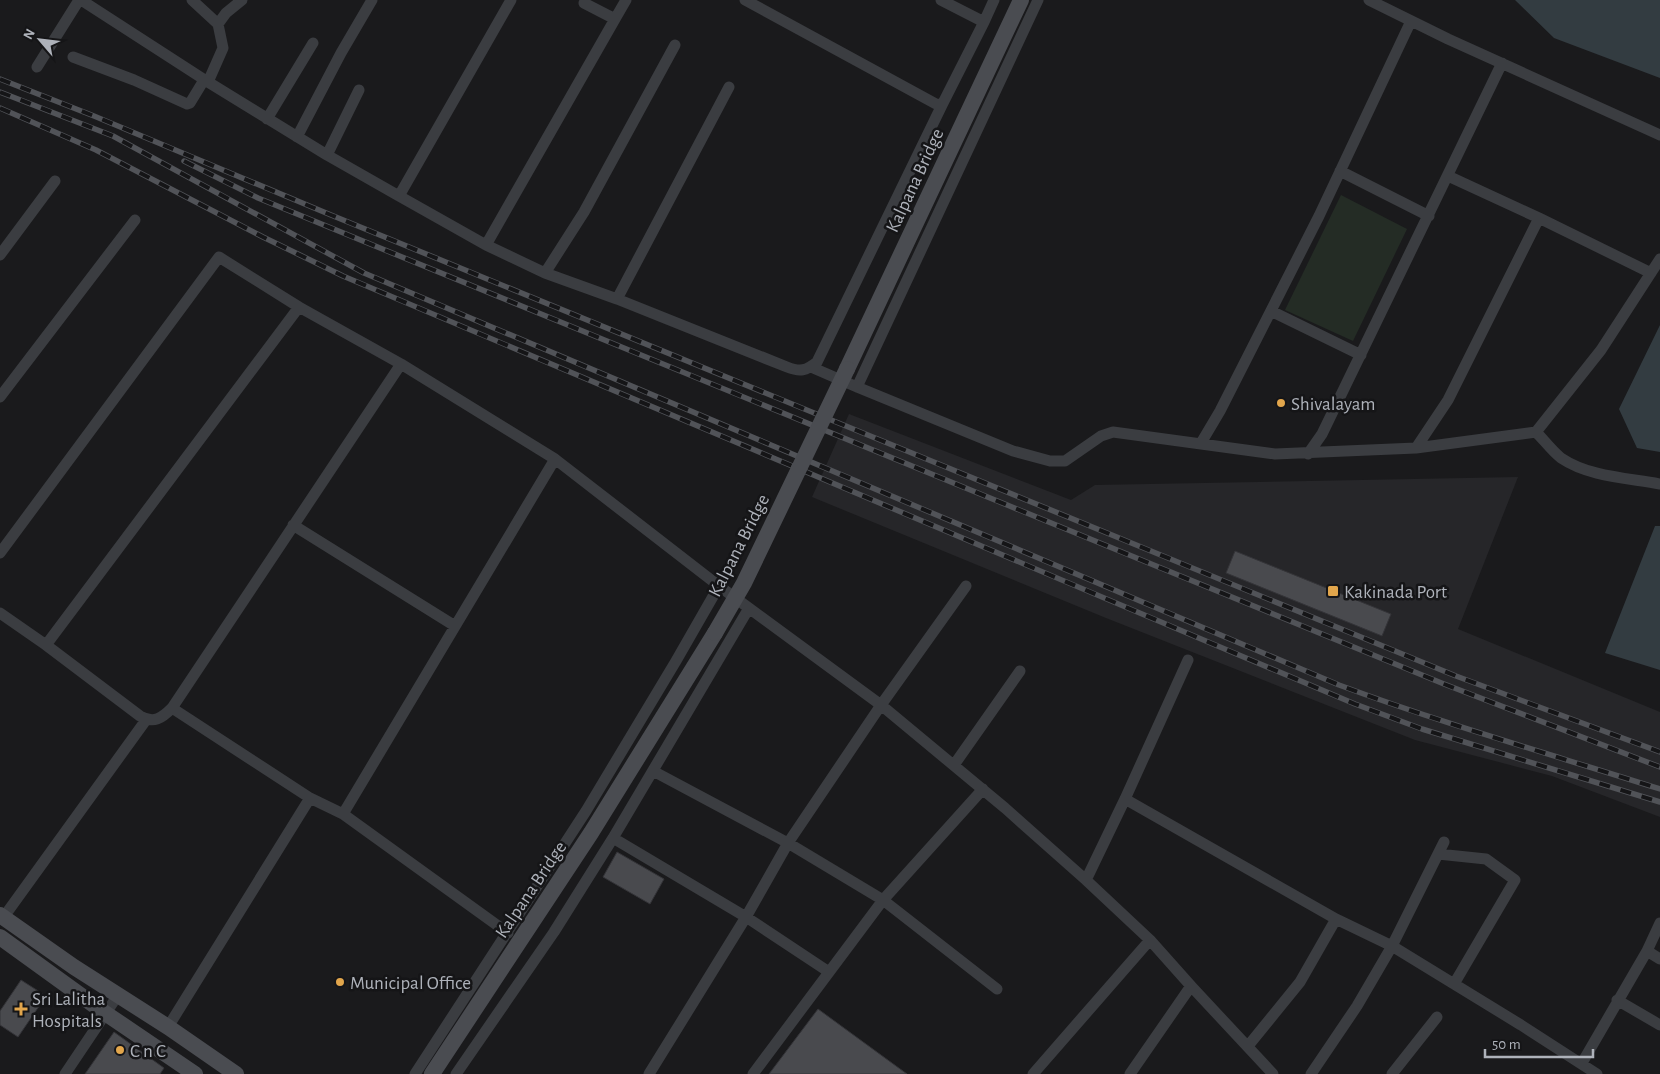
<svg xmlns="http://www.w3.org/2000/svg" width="1660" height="1074" viewBox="0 0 1660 1074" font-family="'Alegreya Sans',sans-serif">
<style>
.built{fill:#262629}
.green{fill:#242c25}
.water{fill:#333c41}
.building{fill:#494a4e;stroke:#343438}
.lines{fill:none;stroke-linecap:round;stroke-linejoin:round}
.street{stroke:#3b3d41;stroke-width:11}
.secondary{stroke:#4a4c51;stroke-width:16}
.rail-casing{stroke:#515358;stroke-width:5.5}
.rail{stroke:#151517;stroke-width:4;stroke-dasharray:11;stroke-linecap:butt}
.secondary-bridge{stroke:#4a4c51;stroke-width:16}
.poi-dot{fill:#e2a64c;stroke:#151517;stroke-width:2}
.labels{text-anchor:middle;stroke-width:5;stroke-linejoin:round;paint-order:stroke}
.street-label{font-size:19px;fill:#aeb2ba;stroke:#151517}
.poi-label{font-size:19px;fill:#aeb2ba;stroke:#151517;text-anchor:start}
</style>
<rect width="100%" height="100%" fill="#1a1a1c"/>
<!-- built -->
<path class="built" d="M849,414L1071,500L1095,485L1518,477L1458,629L1660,712V817L1552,776L1415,740L1106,618L812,497Z"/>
<!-- green -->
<path class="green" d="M1341,195L1407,229L1353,341L1285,310Z"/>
<!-- water -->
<path class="water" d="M1515,0H1660V78L1554,38Z
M1660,325V452L1637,448L1619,409Z
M1655,526H1660V670L1605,653Z"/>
<!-- building -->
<path class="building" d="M1235,551L1391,614L1382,636L1226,573Z
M617,852L664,879L650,904L603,877Z
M21,980L46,996L18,1037L0,1025V1011Z
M818,1009L907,1074H769Z
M114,1032L164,1068L160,1074H85Z"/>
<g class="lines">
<!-- street -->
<path class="street" d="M81,0L208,82
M192,0L218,24L223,48L208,82L327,155L399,196L511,0
M745,0L936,104L942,105L984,22
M941,0L984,22L994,0
M1369,0L1448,39L1660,135
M615,19L626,0
M218,24L226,13L242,0
M73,57L134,80L187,104L190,103L204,80
M37,67L79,0
M267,119L313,43
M297,137L341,53L372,0
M327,155L359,90
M1340,171L1429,216
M1448,176L1539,218
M399,196L486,245L615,19L584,3
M486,245L545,273L584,212L675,45
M0,255L55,181
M545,273L617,299L729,87
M617,299L787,367C800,372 806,371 817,362L942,105
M1271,311L1361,355
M811,367L857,387L1013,451L1050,461H1065L1101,436L1113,432L1275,454L1416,448L1536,432L1601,350L1660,259
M857,387L1038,0
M0,397L135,220
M1536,432C1544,440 1552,451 1561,458C1589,477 1628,478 1660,484
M1201,443L1220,411L1319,216L1411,21
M1416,448L1448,400L1539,218L1651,273
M1308,454L1322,434L1502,63
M555,459L719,586L881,705L788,843L746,917L649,1074
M293,525L455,626
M0,553L219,257L299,307L46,645L0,613
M966,586L881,705L1005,808L1086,880L1150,940L1191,986L1130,1074
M46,645L140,716C154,724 162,718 172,708L401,364
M172,708L310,798L343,814L555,459L401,364L299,307
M954,765L1020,671
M653,771L788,843L883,900L753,1074
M983,789L883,900L997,989
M1125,799L1336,919L1300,982L1248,1046
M343,814L508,933
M613,838L746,917L829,972
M1444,842L1392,946L1521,1025L1597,1074
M1438,854L1486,859L1515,880L1454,984
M1086,880L1125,799L1188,660
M3,918L146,720
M1647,951L1660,959
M1191,986L1273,1074
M1617,1000L1660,1025
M168,1027L310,798
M1582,1063L1647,951L1660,923
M65,1074L118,995
M415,1074L586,811L676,661L719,586
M456,1074L554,932L613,838L749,608
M1033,1074L1150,940
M1311,1074L1357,1006L1392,946L1336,919
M1392,1074L1437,1017"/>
<!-- secondary -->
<path class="secondary" d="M847,369L1021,0
M0,915L74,967L168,1027L236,1074
M0,937L105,1013L195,1074
M432,1074L591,833L715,633"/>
<!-- rail casing -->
<g class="rail-casing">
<path id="rail" d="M0,79L94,116L331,215L1456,676L1660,752
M0,92L113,136L364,273L1339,685C1444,724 1553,755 1660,789
M0,108L96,150L263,237L343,276L1355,704L1422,729L1660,802
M184,161L258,198L1444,684L1660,767"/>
</g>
<!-- rail -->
<use href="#rail" class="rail"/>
<!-- secondary-bridge -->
<path class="secondary-bridge" d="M715,633L744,583L847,369"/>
</g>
<!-- markers -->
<g class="poi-dot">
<circle cx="1281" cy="403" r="5"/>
<rect x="1327" y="585" width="12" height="12" rx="2.5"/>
<circle cx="340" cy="982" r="5"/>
<path d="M18.5 1001.5h5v5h5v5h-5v5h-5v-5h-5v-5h5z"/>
<circle cx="120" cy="1050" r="5"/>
</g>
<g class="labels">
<!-- street labels -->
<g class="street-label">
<text transform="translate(914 180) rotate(-65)" y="7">Kalpana Bridge</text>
<text transform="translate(738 545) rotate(-63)" y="7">Kalpana Bridge</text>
<text transform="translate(530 889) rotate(-56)" y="7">Kalpana Bridge</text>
</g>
<!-- poi labels -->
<g class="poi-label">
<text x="1291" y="410">Shivalayam</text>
<text x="1344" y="598">Kakinada Port</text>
<text x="350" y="989">Municipal Office</text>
<text x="32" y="1005">Sri Lalitha<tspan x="32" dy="22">Hospitals</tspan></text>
<text x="130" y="1057">C n C</text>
</g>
</g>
<!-- north arrow -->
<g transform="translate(40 40) rotate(298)" stroke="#151517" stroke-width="4" paint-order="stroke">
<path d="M0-4L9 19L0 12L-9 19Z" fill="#aeb2ba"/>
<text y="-8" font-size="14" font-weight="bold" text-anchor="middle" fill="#aeb2ba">N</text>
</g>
<!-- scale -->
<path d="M1485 1049v8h108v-8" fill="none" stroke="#aeb2ba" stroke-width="2.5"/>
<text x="1492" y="1049" font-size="15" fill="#aeb2ba" stroke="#151517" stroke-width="4" paint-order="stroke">50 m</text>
</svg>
